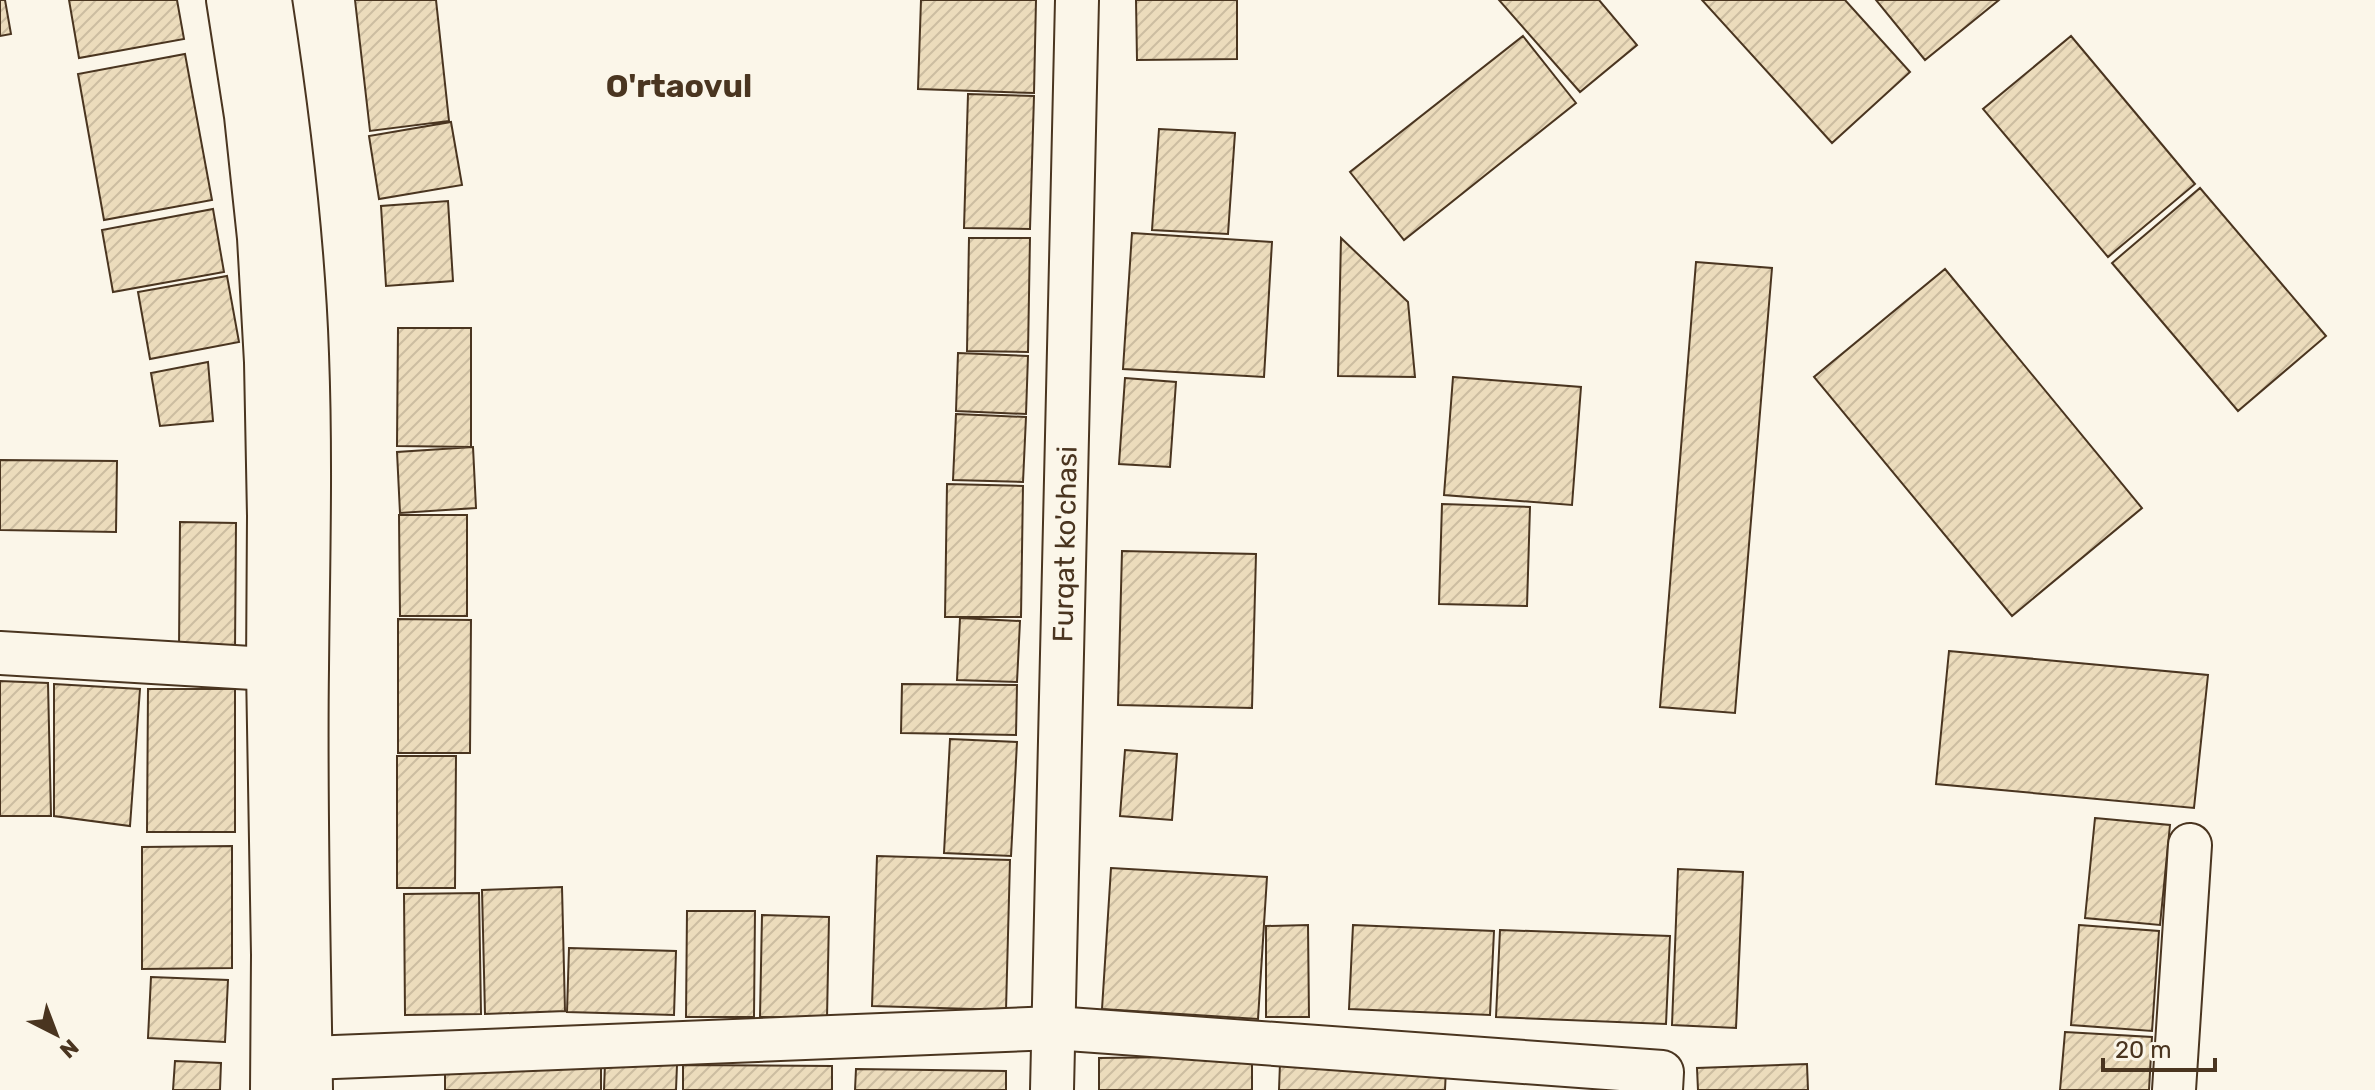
<svg xmlns="http://www.w3.org/2000/svg" width="2375" height="1090" viewBox="0 0 2375 1090" font-family="Rubik,sans-serif">
<style>
.building{fill:url(#building-hatch);stroke:#4a3520;stroke-width:2}
.lines{fill:none;stroke-linecap:round;stroke-linejoin:round}
.minor-casing{stroke:#4a3520;stroke-width:46}
.major-casing{stroke:#4a3520;stroke-width:48}
.minor{stroke:#fbf6e9;stroke-width:42}
.major{stroke:#fbf6e9;stroke-width:44}
.labels{text-anchor:middle;stroke-width:6;stroke-linejoin:round;paint-order:stroke}
.street-label{font-size:28px;fill:#4a3520;stroke:#fbf6e9}
.quarter-label{font-size:32px;font-weight:bold;fill:#4a3520;stroke:#fbf6e9}
</style>
<defs>
<pattern id="building-hatch" width="6" height="6" patternUnits="userSpaceOnUse" patternTransform="scale(2)"><rect width="6" height="6" fill="#ecdcbc"/><path d="M-1 1l2-2M0 6l6-6M5 7l2-2" fill="none" stroke="#ccbda1"/></pattern>
</defs>
<rect width="100%" height="100%" fill="#fbf6e9"/>
<!-- building -->
<path class="building" d="M0,0H5L11,34L0,36Z
M69,0H177L184,39L79,58Z
M355,0H436L449,121L370,131Z
M921,0H1036L1034,93L918,89Z
M1136,0H1237V59L1137,60Z
M1499,0H1599L1637,45L1580,92Z
M1702,0H1845L1910,72L1832,143Z
M1876,0H1999L1925,60Z
M1523,36L1576,103L1404,240L1350,172Z
M2071,36L2195,184L2108,257L1983,109Z
M185,54L212,200L104,220L78,74Z
M968,94L1034,96L1030,229L964,228Z
M451,122L462,185L379,199L369,136Z
M1159,129L1235,133L1228,234L1152,230Z
M2200,188L2326,336L2238,411L2112,263Z
M448,201L453,281L386,286L381,206Z
M213,209L224,272L113,292L102,230Z
M1132,233L1272,242L1264,377L1123,369Z
M969,238H1030L1028,352L967,351Z
M1341,238L1408,302L1415,377L1338,376Z
M1696,262L1772,268L1735,713L1660,707Z
M1945,269L2142,508L2012,616L1814,377Z
M227,276L239,342L150,359L138,292Z
M398,328H471V447L397,446Z
M958,353L1028,356L1026,414L956,411Z
M208,362L213,421L160,426L151,373Z
M1453,377L1581,387L1572,505L1444,495Z
M1125,378L1176,382L1170,467L1119,464Z
M956,414L1026,417L1023,482L953,480Z
M473,447L476,508L400,513L397,452Z
M0,460L117,461L116,532L0,530Z
M947,484L1023,486L1021,617H945Z
M1442,504L1530,507L1527,606L1439,604Z
M399,515H467V616H400Z
M180,522L236,523L235,650H179Z
M1122,551L1256,554L1252,708L1118,705Z
M960,618L1020,621L1017,682L957,680Z
M398,619L471,620L470,753H398Z
M1949,651L2208,675L2194,808L1936,784Z
M0,681L48,683L51,816H0Z
M54,684L140,689L130,826L54,816Z
M902,684L1017,685L1016,735L901,733Z
M148,689H235V832H147Z
M950,739L1017,742L1011,856L944,853Z
M1125,750L1177,754L1172,820L1120,816Z
M397,756H456L455,888H397Z
M2095,818L2170,825L2160,925L2085,918Z
M232,846V968L142,969V847Z
M877,856L1010,860L1006,1010L872,1006Z
M1111,868L1267,877L1258,1019L1102,1009Z
M1678,869L1743,872L1736,1028L1672,1025Z
M562,887L565,1011L485,1014L482,890Z
M479,893L481,1014L405,1015L404,894Z
M687,911H755L754,1017H686Z
M762,915L829,917L827,1018L760,1017Z
M1308,925L1309,1017H1266V926Z
M1353,925L1494,931L1490,1015L1349,1009Z
M2079,925L2159,931L2152,1031L2071,1025Z
M1500,930L1670,936L1666,1024L1496,1017Z
M569,948L676,951L674,1015L567,1012Z
M151,977L228,980L225,1042L148,1038Z
M2065,1032L2152,1037L2149,1090H2060Z
M1252,1056V1090H1099V1058Z
M175,1061L221,1063L220,1090H173Z
M605,1063L677,1065L676,1090H604Z
M1280,1063L1446,1068L1445,1090H1279Z
M601,1064V1090H445V1065Z
M1807,1064L1808,1090H1698L1697,1068Z
M683,1065L832,1066V1090H683Z
M856,1069L1006,1071V1090H855Z"/>
<g class="lines">
<!-- minor casing -->
<g class="minor-casing">
<g id="minor">
<path d="M0,653L269,669"/>
<path d="M310,1058L1054,1028L1662,1072L1661,1090"/>
<path id="s1" d="M1052,1090L1077,0"/>
<path d="M2174,1090L2190,845"/>
</g>
</g>
<!-- major casing -->
<g class="major-casing">
<path id="major" d="M229,0L247,116L260,238L267,362L270,516L269,669L274,955L273,1090
M269,0C287,117 302,235 306,354C310,459 307,563 306,668C304,808 308,949 310,1090"/>
</g>
<!-- minor -->
<use href="#minor" class="minor"/>
<!-- major -->
<use href="#major" class="major"/>
</g>
<g class="labels">
<!-- street labels -->
<g class="street-label">
<text dy="10" stroke="none"><textPath href="#s1" startOffset="546">Furqat ko'chasi</textPath></text>
</g>
<!-- quarter labels -->
<g class="quarter-label">
<text x="679" y="97">O'rtaovul</text>
</g>
</g>
<!-- north arrow -->
<g transform="translate(56 1034) rotate(138)" stroke="#fbf6e9" stroke-width="6" paint-order="stroke">
<path d="M0-6L14 30L0 20L-14 30Z" fill="#4a3520"/>
<text y="-12" font-size="22" font-weight="bold" text-anchor="middle" fill="#4a3520">N</text>
</g>
<!-- scale -->
<path d="M2103 1058v12h112v-12" fill="none" stroke="#4a3520" stroke-width="4"/>
<text x="2115" y="1058" font-size="24" fill="#4a3520" stroke="#fbf6e9" stroke-width="6" paint-order="stroke">20 m</text>
</svg>
